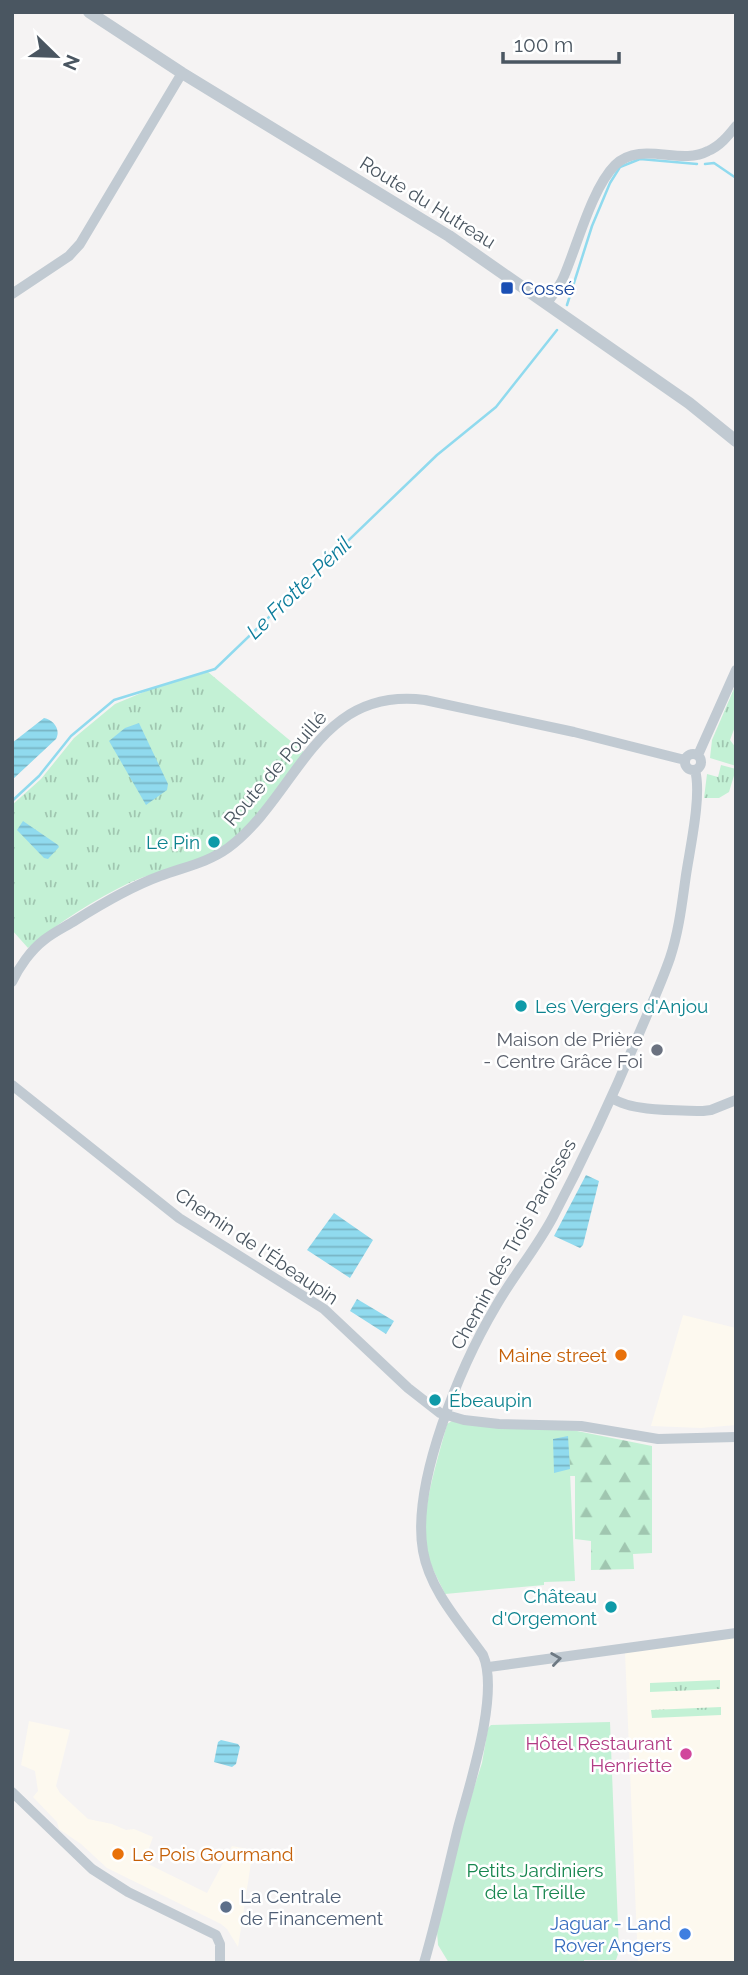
<svg xmlns="http://www.w3.org/2000/svg" width="748" height="1975" viewBox="0 0 748 1975" font-family="Raleway,sans-serif">
<style>
.commercial{fill:#fdf9ef}
.grass{fill:url(#grass-tufts)}
.forest{fill:url(#forest-firs)}
.garden{fill:#c3f1d5}
.water{fill:url(#water-rules)}
.lines{fill:none;stroke-linecap:round;stroke-linejoin:round}
.stream{stroke:#90daee;stroke-width:2.5}
.minor{stroke:#c1cad2;stroke-width:10}
.tertiary{stroke:#c1cad2;stroke-width:12}
.oneway{stroke:#6e7983}
.transit-dot{fill:#1a4fb4;stroke:#fff;stroke-width:2.5}
.culture-dot{fill:#0f9aa8;stroke:#fff;stroke-width:2.5}
.worship-dot{fill:#6b7280;stroke:#fff;stroke-width:2.5}
.food-dot{fill:#e8710a;stroke:#fff;stroke-width:2.5}
.hotel-dot{fill:#d1479c;stroke:#fff;stroke-width:2.5}
.service-dot{fill:#5c6f8a;stroke:#fff;stroke-width:2.5}
.shop-dot{fill:#3f7fe0;stroke:#fff;stroke-width:2.5}
.labels{text-anchor:middle;stroke-width:5;stroke-linejoin:round;paint-order:stroke}
.street-label{font-size:19px;fill:#4a5661;stroke:#fff}
.transit-label{font-size:19px;fill:#164399;stroke:#fff;text-anchor:start}
.culture-label{font-size:19px;fill:#0d838f;stroke:#fff;text-anchor:end}
.worship-label{font-size:19px;fill:#5b616d;stroke:#fff;text-anchor:end}
.food-label{font-size:19px;fill:#c56008;stroke:#fff;text-anchor:end}
.hotel-label{font-size:19px;fill:#b23c85;stroke:#fff;text-anchor:end}
.park-label{font-size:19px;fill:#17864f;stroke:#fff}
.service-label{font-size:19px;fill:#4e5e75;stroke:#fff;text-anchor:start}
.shop-label{font-size:19px;fill:#366cbe;stroke:#fff;text-anchor:end}
.water-label{font-size:21px;font-style:italic;fill:#0c7c9b;stroke:#fff}
</style>
<defs>
<pattern id="grass-tufts" width="24" height="20" patternUnits="userSpaceOnUse" patternTransform="scale(1.75)"><rect width="24" height="20" fill="#c3f1d5"/><path d="M3 7l-1-3M5 7V3M7 7l1-3M15 17l-1-3M17 17v-4M19 17l1-3" fill="none" stroke="#a0c6b0"/></pattern>
<pattern id="forest-firs" width="22" height="20" patternUnits="userSpaceOnUse" patternTransform="scale(1.75)"><rect width="22" height="20" fill="#c3f1d5"/><path d="M5 1l3.5 6h-7zM16 11l3.5 6h-7z" fill="#a0c6b0"/></pattern>
<pattern id="water-rules" width="6" height="5" patternUnits="userSpaceOnUse" patternTransform="scale(1.75)"><rect width="6" height="5" fill="#90daee"/><path d="M0 2.5h6" fill="none" stroke="#78b4c4"/></pattern>
</defs>
<rect width="100%" height="100%" fill="#f5f3f3"/>
<!-- commercial -->
<path class="commercial" d="M683,1315L736,1328V1425L701,1428L651,1426Z
M736,1634V1963H638L625,1652Z
M29,1721L70,1730L56,1786L60,1793L88,1819L112,1824L126,1830L134,1829L153,1837L144,1862L207,1893L232,1846L253,1850L238,1947L227,1929L221,1924L107,1868L81,1844L59,1829L57,1822L33,1797L38,1791L35,1771L21,1765Z"/>
<!-- grass -->
<path class="grass" d="M208,672L305,753C281,782 249,834 217,852C190,866 159,870 131,882C95,899 58,923 28,948L12,930V805L41,779L74,738L115,704L151,689Z
M736,684V724L730,740L736,748V766L710,758L712,740Z
M721,765L736,769L729,792L719,798H704L707,774L718,777Z
M720,1680V1689L650,1692V1683Z
M721,1707V1715L652,1718L651,1710Z"/>
<!-- forest -->
<path class="forest" d="M572,1430L652,1446V1553L633,1554L634,1569L591,1570V1541L575,1539V1476H535V1432Z"/>
<!-- garden -->
<path class="garden" d="M452,1421L568,1429L575,1581L544,1582V1585L445,1594C438,1579 429,1564 426,1548C420,1512 438,1459 447,1424Z
M610,1722L619,1951L616,1960H584V1963H449L438,1945L437,1931L463,1822L482,1763L488,1728L491,1725Z"/>
<!-- water -->
<path class="water" d="M44,718C54,720 61,730 56,739L12,780V743Z
M139,723L168,784L167,790L146,805L109,741L125,728Z
M23,821L58,845L59,847L48,859L44,858L17,830Z
M586,1175L599,1181L583,1245L580,1248L554,1236Z
M334,1213L373,1240L350,1278L307,1250Z
M357,1299L394,1321L386,1334L350,1311Z
M568,1436L570,1469L554,1473L553,1439Z
M221,1740L238,1744L240,1747L236,1764L232,1767L214,1762L218,1742Z"/>
<g class="lines">
<!-- stream -->
<path class="stream" d="M705,164L714,163L736,178
M567,305L592,226L610,183L620,167L640,159L697,164
M12,801L39,776L71,736L114,700L215,669L437,455L496,407L557,330"/>
<!-- minor -->
<path class="minor" d="M12,294L69,256L80,244L182,73
M547,303C553,295 560,286 564,276C577,246 592,188 615,165C641,140 680,166 708,151C720,146 728,136 736,126
M685 762a8 8 0 1 1 16 0a8 8 0 1 1-16 0Z
M698,755L736,670
M12,982C19,967 31,950 44,940C54,932 65,927 76,920C103,903 130,887 160,876C184,867 207,863 228,848C299,795 315,686 425,700L574,732L685,760
M12,1085L179,1218L324,1309L408,1388L440,1413L464,1420L499,1424L581,1426L658,1439L736,1437
M612,1098C632,1112 678,1110 703,1111L711,1110L736,1100
M489,1667L736,1633
M12,1792L92,1869L128,1892L216,1935L220,1944V1963
M424,1963C437,1918 447,1873 458,1828C469,1786 500,1694 483,1655C461,1624 430,1591 423,1551C411,1483 461,1365 496,1306C513,1276 536,1249 553,1217C584,1158 612,1098 638,1036C649,1010 661,984 670,958C679,931 682,903 686,875C690,848 702,795 695,770"/>
<!-- tertiary -->
<path class="tertiary" d="M89,12L182,73L449,236L689,403L736,441"/>
</g>
<!-- one-way arrows -->
<defs><path id="oneway-chevron" d="M-2-3.5L2.5 0L-2 3.5" fill="none" stroke-width="1.6" stroke-linecap="round" stroke-linejoin="round" transform="scale(1.75)"/></defs>
<use class="oneway" href="#oneway-chevron" transform="translate(556 1659) rotate(-8)"/>
<!-- markers -->
<rect class="transit-dot" x="500" y="281" width="14" height="14" rx="3.5"/>
<g class="culture-dot">
<circle cx="214" cy="842" r="7"/>
<circle cx="521" cy="1006" r="7"/>
<circle cx="435" cy="1400" r="7"/>
<circle cx="611" cy="1607" r="7"/>
</g>
<circle class="worship-dot" cx="657" cy="1050" r="7"/>
<g class="food-dot">
<circle cx="621" cy="1355" r="7"/>
<circle cx="118" cy="1854" r="7"/>
</g>
<circle class="hotel-dot" cx="686" cy="1754" r="7"/>
<circle class="service-dot" cx="226" cy="1907" r="7"/>
<circle class="shop-dot" cx="685" cy="1934" r="7"/>
<g class="labels">
<!-- street labels -->
<g class="street-label">
<text transform="translate(428 202) rotate(32)" y="7">Route du Hutreau</text>
<text transform="translate(275 768) rotate(-49)" y="7">Route de Pouillé</text>
<text transform="translate(513 1244) rotate(-61)" y="7">Chemin des Trois Paroisses</text>
<text transform="translate(257 1246) rotate(34)" y="7">Chemin de l'Ébeaupin</text>
</g>
<!-- transit labels -->
<g class="transit-label">
<text x="521" y="295">Cossé</text>
</g>
<!-- culture labels -->
<g class="culture-label">
<text x="200" y="849">Le Pin</text>
<text x="535" y="1013" text-anchor="start">Les Vergers d'Anjou</text>
<text x="449" y="1407" text-anchor="start">Ébeaupin</text>
<text x="597" y="1603">Château<tspan x="597" dy="22">d'Orgemont</tspan></text>
</g>
<!-- worship labels -->
<g class="worship-label">
<text x="643" y="1046">Maison de Prière<tspan x="643" dy="22">- Centre Grâce Foi</tspan></text>
</g>
<!-- food labels -->
<g class="food-label">
<text x="607" y="1362">Maine street</text>
<text x="132" y="1861" text-anchor="start">Le Pois Gourmand</text>
</g>
<!-- hotel labels -->
<g class="hotel-label">
<text x="672" y="1750">Hôtel Restaurant<tspan x="672" dy="22">Henriette</tspan></text>
</g>
<!-- park labels -->
<g class="park-label">
<text x="535" y="1877">Petits Jardiniers<tspan x="535" dy="22">de la Treille</tspan></text>
</g>
<!-- service labels -->
<g class="service-label">
<text x="240" y="1903">La Centrale<tspan x="240" dy="22">de Financement</tspan></text>
</g>
<!-- shop labels -->
<g class="shop-label">
<text x="671" y="1930">Jaguar - Land<tspan x="671" dy="22">Rover Angers</tspan></text>
</g>
<!-- water labels -->
<g class="water-label">
<text transform="translate(299 588) rotate(-44)" y="7">Le Frotte-Pénil</text>
</g>
</g>
<!-- border -->
<rect width="748" height="1975" fill="none" stroke="#4a5661" stroke-width="28"/>
<!-- north arrow -->
<g transform="translate(56 56) rotate(113)" stroke="#ffffff" stroke-width="5" paint-order="stroke">
<path d="M0-5L12 26L0 18L-12 26Z" fill="#4a5661"/>
<text y="-10" font-size="19" font-weight="bold" text-anchor="middle" fill="#4a5661">N</text>
</g>
<!-- scale -->
<path d="M503 52v10h116v-10" fill="none" stroke="#4a5661" stroke-width="3.5"/>
<text x="514" y="52" font-size="21" fill="#4a5661" stroke="#ffffff" stroke-width="5" paint-order="stroke">100 m</text>
</svg>
